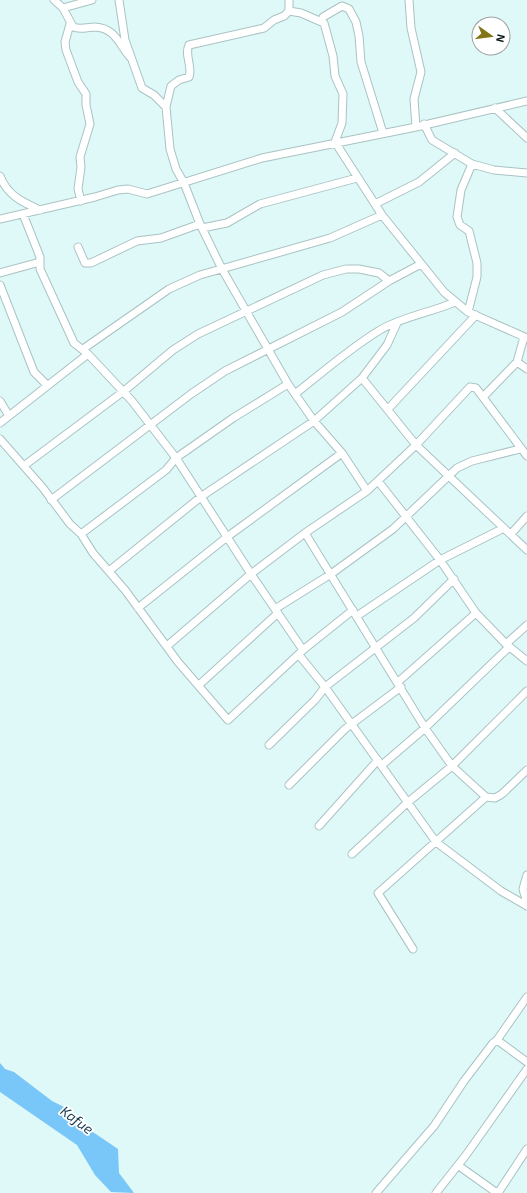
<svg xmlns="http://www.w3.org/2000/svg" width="527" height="1193" viewBox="0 0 527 1193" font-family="'Exo 2',sans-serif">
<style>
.water{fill:#78c7f8}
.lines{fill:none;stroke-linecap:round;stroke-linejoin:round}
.minor-casing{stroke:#aac2c3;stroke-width:9}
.minor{stroke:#fff;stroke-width:7}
.labels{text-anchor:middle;stroke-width:3.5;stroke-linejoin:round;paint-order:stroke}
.water-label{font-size:14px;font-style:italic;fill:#1a3d51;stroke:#fff}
</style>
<rect width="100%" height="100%" fill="#dff9f9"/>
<!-- water -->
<path class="water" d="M0,1063L5,1069L14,1072L52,1101L70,1110L81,1124L118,1149L119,1173L134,1193L111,1192L95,1175L77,1145L0,1092Z"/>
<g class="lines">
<!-- minor casing -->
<g class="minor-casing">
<path id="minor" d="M54,0L63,8L73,27C81,30 87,27 95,27C115,28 119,44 130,57
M119,0L125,40L142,88L154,95L166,107
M289,0V11L301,13L324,23L333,56L335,76L343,94L342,123L335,142L382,215L444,292L468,312L527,338
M409,0L411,28L421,72L414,99L416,127
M63,8L92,0
M289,11L284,16L274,20L264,28L189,45C184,55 193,67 189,77L179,80L171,86L166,107L170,149L176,169L184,183L200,224L222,269L288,384L314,421L342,453L367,491
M322,21L323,17L342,6L349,9L356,22L359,36L361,62L383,133
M70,24L65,42L66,50L78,82L86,94V105L90,124L80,157L81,167L78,189L81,201
M495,108L527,138
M424,124L432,140L472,164L494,170L527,173
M0,176C7,195 22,202 40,210
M375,204L419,182L455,153
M23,214L40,257V269L74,343L88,354L132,401L176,458L251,574L303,650
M0,219L95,197L118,190L128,189L147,194L262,158L416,127L527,101
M202,228L227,223L260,204L357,178
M78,247L85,263H91L137,241L161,238L200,224
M0,273L40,262
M0,285L34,372L47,385
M468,312L477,277V263L469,231L460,225L457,217L461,190L472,164
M83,349L169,289L200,275L330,238L382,215
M517,362L527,369
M362,378L416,445L527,550
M295,394C322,373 350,348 380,330C404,316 430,313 455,302
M483,397L517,362L524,337
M0,401L9,416
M388,409L476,315
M0,423L88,354
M0,439L43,488L70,524L81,534L93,553L125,590L178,662L228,720L303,650L353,610
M25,465L124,391L173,350L198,334L323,275L346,269H359L379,273L389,281
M378,481L440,560L476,613L506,644L527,661
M51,500L191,394L225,371L342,312L389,281L421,264
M305,533L425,728L452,766L486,797L495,798L502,794L527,770
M81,534L166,470L176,458L233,418L288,384
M511,534L527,516
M109,571L202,496L314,421L362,378L387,345L397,323
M138,608L227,537L342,453
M275,609L331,574L393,529L457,468L472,461L520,449
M357,616L440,560L504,528
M506,644L527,625
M167,646L251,574L305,533L367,491L416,445L470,387L476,388L527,456
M299,655L325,687L436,842L501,891L527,906
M398,682L476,613
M199,685L278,613
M269,745L315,700L325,687L414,618L454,579
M382,765L425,728L509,647
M289,785L345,729L401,687
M319,826L378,760
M352,854L407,803L452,766L527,691
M527,875L523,889L527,903
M413,949L378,893L486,797
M497,1040L527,997
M459,1166L497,1193
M376,1193L434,1126L464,1081L493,1043L497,1040L527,1062
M436,1193L466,1155L527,1069
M498,1193L527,1149"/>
</g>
<!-- minor -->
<use href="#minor" class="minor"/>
</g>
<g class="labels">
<!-- water labels -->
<g class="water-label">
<text transform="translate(77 1120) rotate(37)" y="5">Kafue</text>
</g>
</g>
<!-- north arrow -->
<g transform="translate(491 36) rotate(104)"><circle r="19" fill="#ffffff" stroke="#9fa2a2"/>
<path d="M0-3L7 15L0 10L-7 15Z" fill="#827518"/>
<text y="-6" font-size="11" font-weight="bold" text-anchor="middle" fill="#0e1717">N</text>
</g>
</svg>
